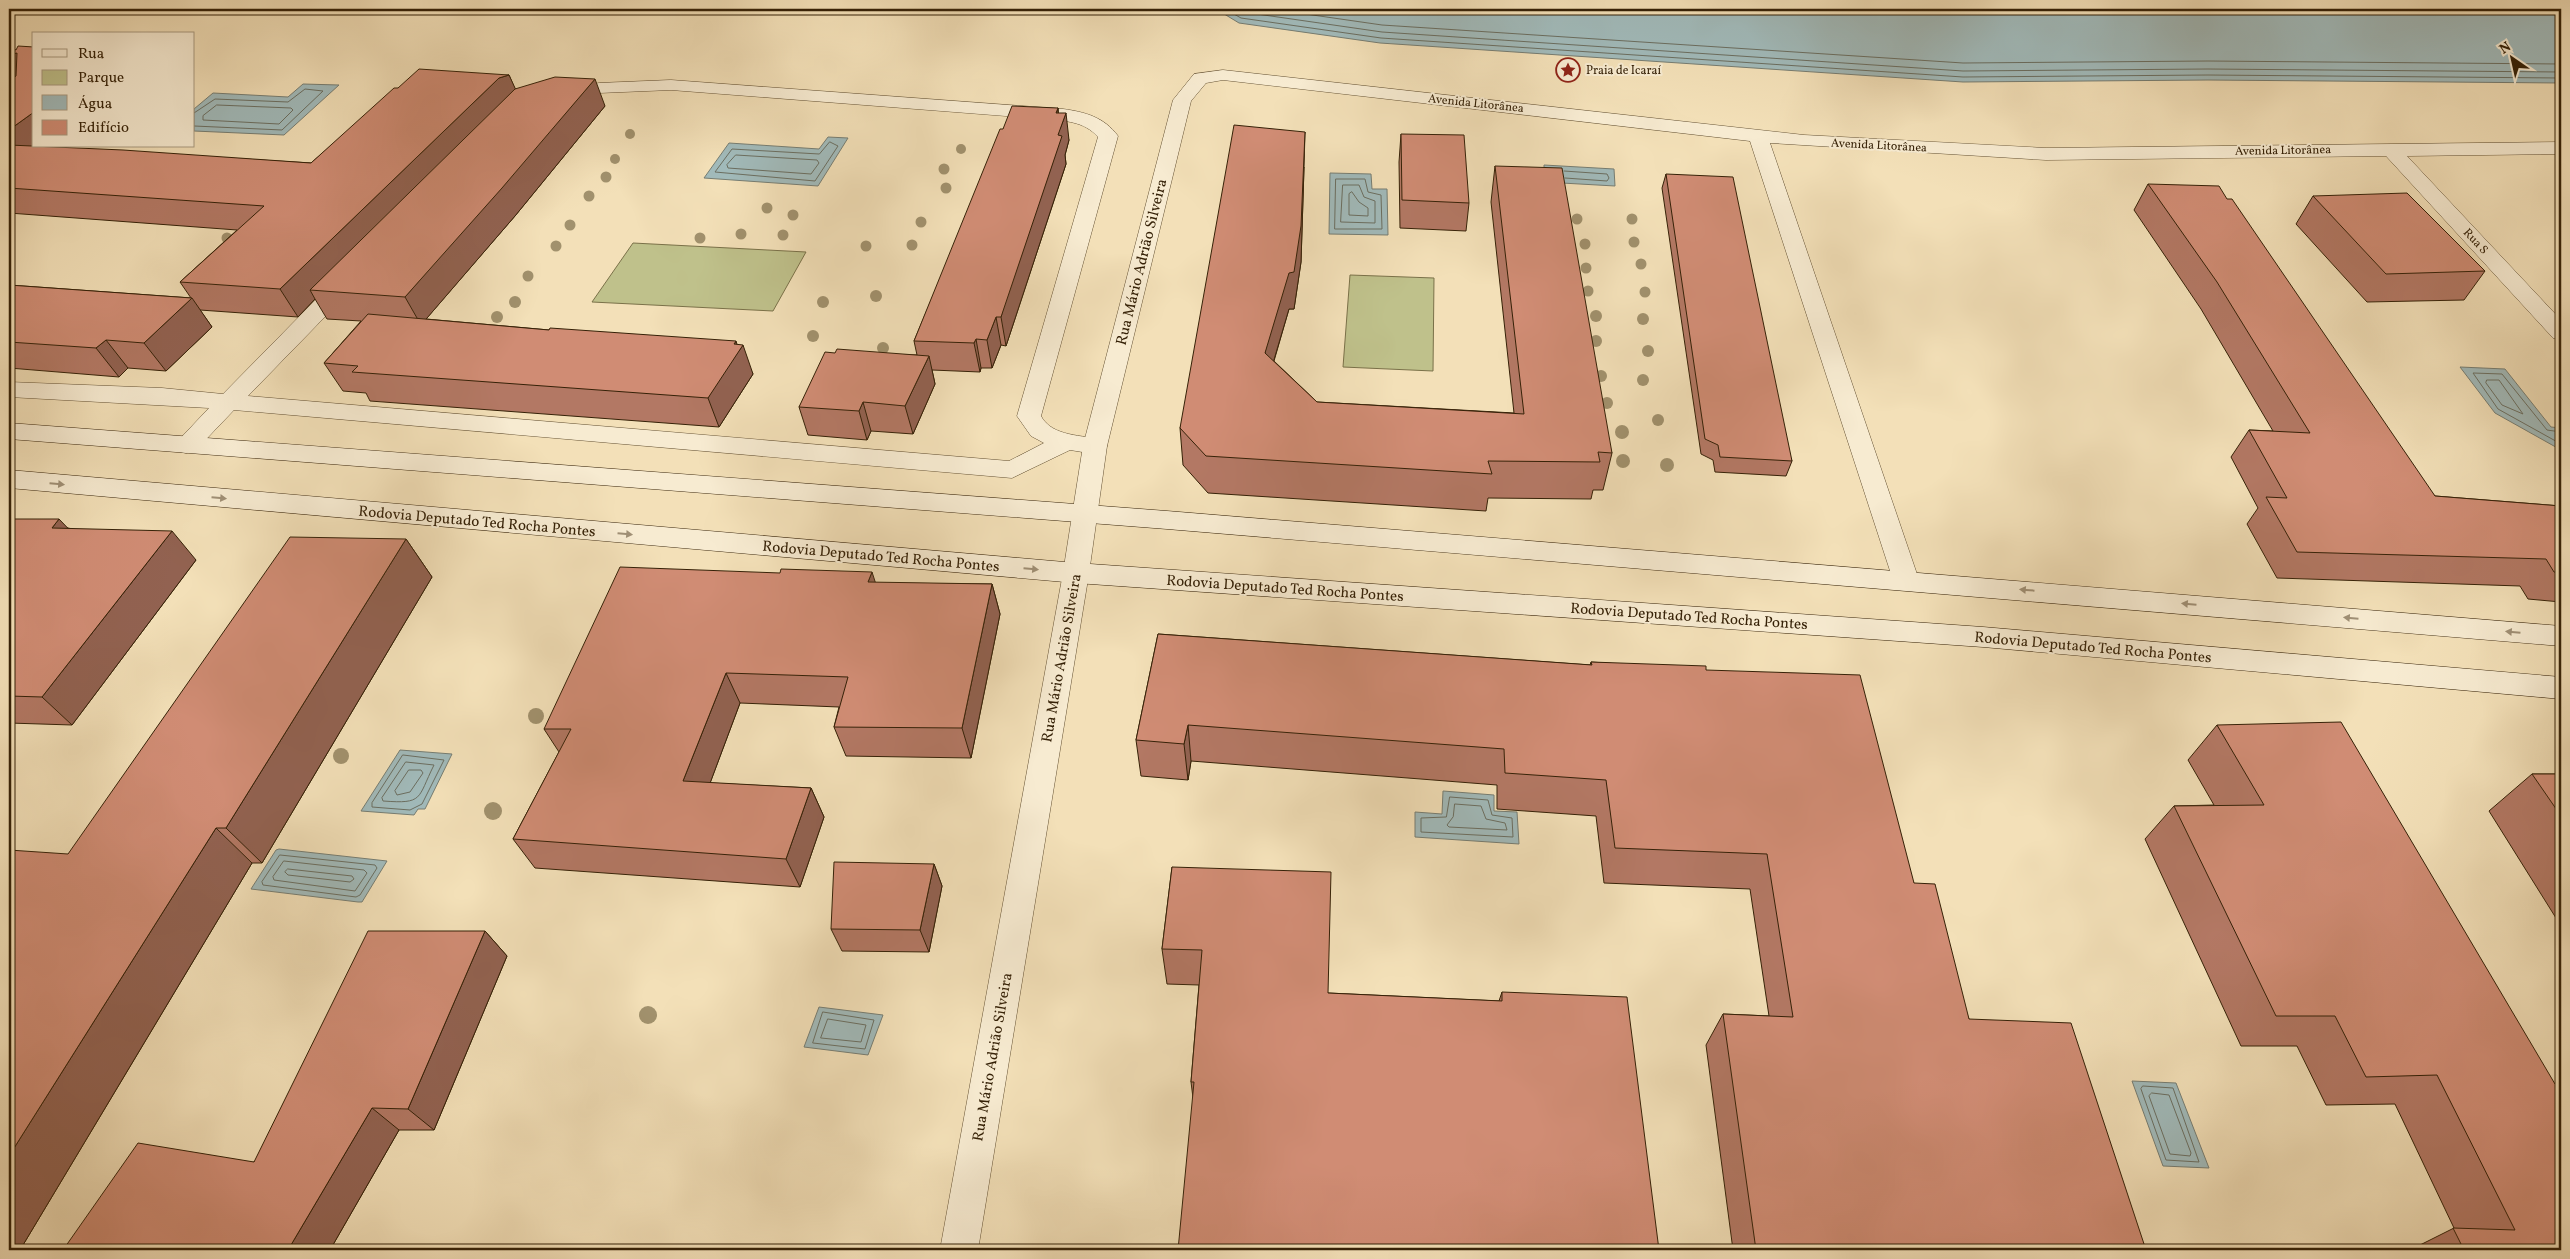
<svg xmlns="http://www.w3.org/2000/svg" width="2570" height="1259" viewBox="0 0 2570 1259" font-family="Vollkorn,serif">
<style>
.green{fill:#bfc18b;stroke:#7a7149}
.water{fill:#a1baba;stroke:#767d72}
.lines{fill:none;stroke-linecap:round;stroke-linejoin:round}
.shore{stroke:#6b6e60;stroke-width:1}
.lane-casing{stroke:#645133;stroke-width:1}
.street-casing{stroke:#645133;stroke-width:1}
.secondary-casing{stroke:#352107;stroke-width:1}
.lane{fill:#f7ebd1;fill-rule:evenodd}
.street{fill:#f7ebd1;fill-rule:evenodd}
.secondary{fill:#f7ebd1;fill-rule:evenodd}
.tree{fill:#a1916d}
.wall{fill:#b37864;stroke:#352107}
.shaded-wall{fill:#926251;stroke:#352107}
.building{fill:#d08c74;stroke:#352107}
.oneway{fill:#a09076}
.labels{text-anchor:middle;stroke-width:4;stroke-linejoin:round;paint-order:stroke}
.far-poi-label{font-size:12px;fill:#352107;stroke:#f7ebd1;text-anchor:start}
.far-street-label{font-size:12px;fill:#352107;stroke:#f7ebd1}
.street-label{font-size:15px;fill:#352107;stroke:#f7ebd1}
</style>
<rect width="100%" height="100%" fill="#f3e0b8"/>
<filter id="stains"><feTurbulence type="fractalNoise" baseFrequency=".004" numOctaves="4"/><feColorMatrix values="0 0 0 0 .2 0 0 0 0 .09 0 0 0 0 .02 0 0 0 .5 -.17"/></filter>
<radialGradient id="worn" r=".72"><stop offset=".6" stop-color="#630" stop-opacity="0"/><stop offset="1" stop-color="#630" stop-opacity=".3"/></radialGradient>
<!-- green -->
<path class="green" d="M633,243L806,252L773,311L592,302Z
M1350,275L1434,278L1433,371L1343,367Z"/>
<!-- water -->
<path class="water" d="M1216,9H2561V83L2208,80L1963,82L1380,43L1239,23Z
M303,84L339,85L284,135L194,131V109L213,93L288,97Z
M828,137L848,138L818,186L704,178L729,143L819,149Z
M1544,165L1614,169L1615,186L1544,182Z
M1330,173L1371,174L1372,189H1387L1388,235L1329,234Z
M2460,367L2505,369L2551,427L2561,428V450L2495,413Z
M400,750L452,754L425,809H418L414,815L361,811Z
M1443,791L1494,795V811L1517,812L1519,844L1415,837V812L1442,814Z
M276,850L279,849L387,861L362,902H358L251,889Z
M819,1007L883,1015L868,1055L804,1047Z
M2132,1081L2176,1083L2209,1168L2163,1166Z"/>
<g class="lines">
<!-- shore -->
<path class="shore" d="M1225,9L1241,18L1381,38L1963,77L2208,75L2561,78
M1237,9L1243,12L1382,32L1963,71L2208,69L2561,72
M1271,9L1382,25L1963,63L2208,61L2561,64
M217,105L291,108L293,110L279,124L203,120V116Z
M194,113L215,99L288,102L305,89L323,91L282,130L194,126
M830,142L838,146L815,181L715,172L732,149L819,154Z
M736,155L817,160L819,163L811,174L728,168L727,165Z
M1564,171L1607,174L1609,178L1607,181L1565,178
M1336,179H1365L1368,192L1381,195L1382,229H1335Z
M1343,185H1359L1364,197L1375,201V223L1341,222Z
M1352,192L1359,202L1368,208V216L1349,215V194Z
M2487,380H2499L2523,414L2502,405L2486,383Z
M2561,432L2547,430L2502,374L2473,373L2498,409L2561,444
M403,755L444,760L422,804L410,810L372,807V803Z
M406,762L434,765C417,799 424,804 383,801L382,798Z
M409,770H421L423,773L410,792L397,795L395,791Z
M1450,797L1488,800L1492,815L1512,818L1513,837L1421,832V818L1446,817Z
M1455,804L1481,806L1486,819L1505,823L1507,830L1449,827L1447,825L1453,817Z
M280,855L375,865L377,868L360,895L356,897L263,885L262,882Z
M284,861L364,870L367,873L355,891L274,880L273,877Z
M288,869L352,876L354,879L350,882L288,875L285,872Z
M823,1012L874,1020L865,1049L813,1043Z
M828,1019L866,1025L861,1042L821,1038Z
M2143,1086L2173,1088L2199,1162L2166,1160L2141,1089Z
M2152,1093L2169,1095L2191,1153L2190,1156L2170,1154L2149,1096Z"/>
<!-- lane casing -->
<g class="lane-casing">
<path id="lane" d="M671,80L1063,109C1085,112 1104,117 1118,136L1041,416C1052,437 1083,435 1104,440L1107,446L1104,452L1095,454L1070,450L1012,478L234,410L195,451L186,453L177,451L174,445L209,408L9,397V382L162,388L223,394L338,277L346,276L354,277L357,282L354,287L248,396L1009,461L1044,443L1031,436L1017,416L1098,137C1084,121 1065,121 1045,119L671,90L599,93L563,101L556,99L554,95L556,91L599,83Z"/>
</g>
<!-- street casing -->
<g class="street-casing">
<path id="street" d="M1223,70L1804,135L2046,148L2561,142V154L2407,156L2561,320V340L2553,338L2386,156L2046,160L1770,143L1919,580L1915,587L1906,590L1897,587L1893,580L1750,141L1223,80L1206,83L1191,101L1107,446L1089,573L978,1250H940L1063,573L1083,446L1173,100L1194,74Z"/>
</g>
<!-- secondary casing -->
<g class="secondary-casing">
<path id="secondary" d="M9,423L1167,511L2561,626V646L1167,529L9,439Z
M9,470L1076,563L1983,627L2561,677V699L1983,647L1076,583L9,488Z"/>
</g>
<!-- lane -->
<use href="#lane" class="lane"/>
<!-- street -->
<use href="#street" class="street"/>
<!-- secondary -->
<use href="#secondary" class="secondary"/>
</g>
<!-- trees -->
<g class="tree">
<circle cx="630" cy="134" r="5"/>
<circle cx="961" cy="149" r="5"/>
<circle cx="615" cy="159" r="5"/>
<circle cx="944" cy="169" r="5.5"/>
<circle cx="606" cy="177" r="5.5"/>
<circle cx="946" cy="188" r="5.5"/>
<circle cx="589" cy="196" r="5.5"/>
<circle cx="767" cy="208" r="5.5"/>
<circle cx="793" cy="215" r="5.5"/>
<circle cx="1577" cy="219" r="5.5"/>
<circle cx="1632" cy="219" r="5.5"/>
<circle cx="921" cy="222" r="5.5"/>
<circle cx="570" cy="225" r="5.5"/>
<circle cx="741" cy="234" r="5.5"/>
<circle cx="783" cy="235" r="5.5"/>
<circle cx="227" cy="238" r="5.5"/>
<circle cx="700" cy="238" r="5.5"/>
<circle cx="1634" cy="242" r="5.5"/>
<circle cx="1585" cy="244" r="5.5"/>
<circle cx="912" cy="245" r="5.5"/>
<circle cx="556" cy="246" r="5.5"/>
<circle cx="866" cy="246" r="5.5"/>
<circle cx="1641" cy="264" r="5.5"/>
<circle cx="1586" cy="268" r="5.5"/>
<circle cx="528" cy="276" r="5.5"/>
<circle cx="1588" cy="291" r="5.5"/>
<circle cx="1645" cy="292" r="5.5"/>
<circle cx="876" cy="296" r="6"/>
<circle cx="515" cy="302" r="6"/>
<circle cx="823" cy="302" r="6"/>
<circle cx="1596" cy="316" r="6"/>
<circle cx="497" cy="317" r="6"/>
<circle cx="1643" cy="319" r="6"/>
<circle cx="813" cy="336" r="6"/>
<circle cx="1596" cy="341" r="6"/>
<circle cx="883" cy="348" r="6"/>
<circle cx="1648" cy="351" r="6"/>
<circle cx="1601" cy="376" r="6"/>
<circle cx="1643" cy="380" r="6"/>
<circle cx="1607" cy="403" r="6"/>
<circle cx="1658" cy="420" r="6"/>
<circle cx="1622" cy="432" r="7"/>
<circle cx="1623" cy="461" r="7"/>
<circle cx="1667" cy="465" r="7"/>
<circle cx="536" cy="716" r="8"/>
<circle cx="341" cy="756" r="8"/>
<circle cx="493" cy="811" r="9"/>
<circle cx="648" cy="1015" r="9"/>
</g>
<!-- wall -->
<path class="wall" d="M9,46L42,147L311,163L398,88L509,75L515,89L605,106L515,216L426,319L549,330L737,345L753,374L719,427L370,401L366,393L343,391L324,363L361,321L327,319L315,299L298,317L200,310L212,327L166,371L128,368L119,377L9,368V285L191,298L180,282L237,230L9,213Z
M1058,108V113L1069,140L1065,155L1066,164L1006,346L1001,345L992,368H981L980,372L932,370L935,384L913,434L871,431L867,440L808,435L799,407L835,353L917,355L914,341L1003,129Z
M1401,134L1469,203L1466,231L1400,228L1399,162Z
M1495,166L1612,453L1603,490H1593L1591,499L1488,498L1486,511L1208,493L1183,465L1180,428L1304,167L1301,262L1294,309H1289L1274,361L1317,402L1514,413L1491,202Z
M1666,174L1792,461L1786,476L1715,472L1713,460L1701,454L1662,188Z
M2148,184L2435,496L2561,506V602L2528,599L2520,586L2277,578L2247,524L2258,508L2231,457L2249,430L2273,431L2201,309L2134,210Z
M2313,196L2485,271L2464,300L2367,302L2296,224Z
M9,519L68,528L196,560L72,725L9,723Z
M406,539L432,577L262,863H252L20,1250H9L68,854Z
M875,583L992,584L1000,614L971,758L846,756L834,727L839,707L740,703L710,783L811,788L824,817L800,887L535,868L513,839L559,752L544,729Z
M1158,634L1590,665L1591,662L1706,670L1914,883L1969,1019L2146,1250H1733L1706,1045L1723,1014L1769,1016L1750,889L1604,883L1596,816L1497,809V785L1191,761L1188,780L1141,776L1136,740Z
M2217,725L2561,1250H2410L2454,1228L2395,1104L2326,1105L2297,1046H2241L2145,839L2174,806L2214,805L2188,760Z
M2532,774H2561V926L2489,811Z
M934,864L942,886L929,952L842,951L831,929Z
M1172,867L1328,993L1499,1001L1502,992L1659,1250L1193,1098L1191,1082L1199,985L1167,984L1162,949Z
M485,931L507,956L434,1130H399L330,1250H63L254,1162Z"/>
<!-- shaded-wall -->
<path class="shaded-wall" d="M17,53L34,78L9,100V55Z
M509,75L521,101L310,290L315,299L298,317L280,289L499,78Z
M595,79L605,106L515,216L421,325L405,297Z
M1058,108L1060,129L1066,113L1069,140L1065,155L1066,164L1006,346L1001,317Z
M34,112V146H43L9,171V130Z
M1305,132L1304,167L1301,262L1294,309H1289L1265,390V353Z
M192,298L212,327L166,371L144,343Z
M996,317L1001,345L992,368L987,340Z
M976,339L981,368L980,372L974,343Z
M106,340L128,368L119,377L96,348Z
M736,341L739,351L743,345L753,374L719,427L708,398Z
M929,356L935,384L913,434L905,406Z
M863,402L871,431L867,440L859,411Z
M59,519L86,547L52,528Z
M172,531L196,560L72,725L42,697Z
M406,539L432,577L262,863L226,828Z
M872,572L882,603L868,582Z
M992,584L1000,614L971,758L962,728Z
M726,673L740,703L700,810L683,781Z
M1188,725L1191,761L1188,780L1184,744Z
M811,788L824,817L800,887L786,859Z
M216,828L252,863L20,1250H9V1156Z
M934,864L942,886L929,952L920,930Z
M485,931L507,956L434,1130L408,1109Z
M372,1108L399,1130L330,1250H288Z"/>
<!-- building -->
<path class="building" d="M9,46L16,50L18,46L34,47V112L9,130V81L16,76L17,53L9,55Z
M419,69L509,75L499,78L280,289L180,282L264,206L9,188V145L123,150L311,163L394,88H398Z
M555,77L595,79L502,188L405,297L310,290L515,89Z
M1012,106L1058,108L1056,113H1066L1058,135L1062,136L1001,317H996L987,340L976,339L974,343L914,341L1000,129H1003Z
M1234,125L1305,132L1301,226L1294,272L1289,273L1265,353L1317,402L1524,414L1495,166L1562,168L1612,453L1598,452L1600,462L1488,461L1492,474L1206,456L1180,428Z
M1401,134L1464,135L1469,203L1402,200Z
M1666,174L1733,177L1792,461L1720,457L1718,445L1705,439Z
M2148,184L2219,186L2227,199H2232L2435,496L2561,506V573L2554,572L2546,559L2297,552L2266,497L2287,498L2249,430L2310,433L2217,282Z
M2407,193L2485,271L2386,274L2313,196Z
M9,285L192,298L144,343L106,340L96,348L9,342Z
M368,314L549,330L550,328L736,341L734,344L743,345L708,398L352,372L358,366L324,363Z
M837,349L929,356L905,406L863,402L859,411L799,407L825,352L835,353Z
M9,519H59L52,528L172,531L42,697L9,696Z
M290,537L406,539L226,828H216L9,1156V850L68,854Z
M620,567L780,573L781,569L872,572L868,582L992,584L962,728L834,727L848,677L726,673L683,781L811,788L786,859L513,839L571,729H544Z
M1158,634L1592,665L1591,662L1706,666V670L1860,675L1914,883L1935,884L1969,1019L2071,1023L2146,1250H1756L1723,1014L1793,1017L1767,854L1615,848L1606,780L1505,773L1504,749L1188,725L1184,744L1136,740Z
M2341,722L2555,1084L2561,1085V1250H2464L2453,1228L2515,1230L2437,1075L2366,1077L2335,1016H2276L2174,806L2264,805L2217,725Z
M2532,774H2561V816Z
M834,862L934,864L920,930L831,929Z
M1172,867L1331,872L1328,993L1502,1001V992L1627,997L1659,1250H1178L1194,1082H1191L1202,950L1162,949Z
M368,931H485L408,1109L372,1108L288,1250H63L138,1143L254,1162Z"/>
<!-- one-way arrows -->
<defs><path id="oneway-solid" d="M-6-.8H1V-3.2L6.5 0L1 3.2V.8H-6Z" transform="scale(1.25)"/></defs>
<g class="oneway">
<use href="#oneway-solid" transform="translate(57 484) rotate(5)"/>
<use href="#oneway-solid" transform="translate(219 498) rotate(5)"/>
<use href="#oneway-solid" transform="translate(625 534) rotate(5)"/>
<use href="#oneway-solid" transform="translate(1031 569) rotate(5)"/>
<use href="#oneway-solid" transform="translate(2027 590) rotate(-175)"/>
<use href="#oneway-solid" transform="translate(2189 604) rotate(-175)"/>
<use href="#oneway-solid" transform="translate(2351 618) rotate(-175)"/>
<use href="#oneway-solid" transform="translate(2513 632) rotate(-175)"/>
</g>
<!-- icons -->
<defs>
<g id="sight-ring" transform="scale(1.25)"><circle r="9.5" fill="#f7ebd1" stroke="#8f2418" stroke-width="1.5"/><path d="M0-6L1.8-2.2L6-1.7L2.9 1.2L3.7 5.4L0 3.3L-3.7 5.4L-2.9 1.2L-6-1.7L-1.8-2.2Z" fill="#8f2418"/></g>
</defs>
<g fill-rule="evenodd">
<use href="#sight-ring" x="1568" y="70"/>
</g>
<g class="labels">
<!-- far-poi labels -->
<g class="far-poi-label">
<text x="1586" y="74">Praia de Icaraí</text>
</g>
<!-- far-street labels -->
<g class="far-street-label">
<text transform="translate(1476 103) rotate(6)" y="4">Avenida Litorânea</text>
<text transform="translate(1879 145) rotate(3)" y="4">Avenida Litorânea</text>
<text transform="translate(2283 150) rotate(-1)" y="4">Avenida Litorânea</text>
<text transform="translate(2476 241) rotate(47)" y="4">Rua S</text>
</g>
<!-- street labels -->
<g class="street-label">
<text transform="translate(1141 262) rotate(-76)" y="5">Rua Mário Adrião Silveira</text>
<text transform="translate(477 521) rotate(5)" y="5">Rodovia Deputado Ted Rocha Pontes</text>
<text transform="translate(881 556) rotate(5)" y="5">Rodovia Deputado Ted Rocha Pontes</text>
<text transform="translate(1285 588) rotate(4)" y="5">Rodovia Deputado Ted Rocha Pontes</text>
<text transform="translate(1689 616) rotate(4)" y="5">Rodovia Deputado Ted Rocha Pontes</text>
<text transform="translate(2093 647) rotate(5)" y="5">Rodovia Deputado Ted Rocha Pontes</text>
<text transform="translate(1061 658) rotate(-80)" y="5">Rua Mário Adrião Silveira</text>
<text transform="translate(992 1057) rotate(-80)" y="5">Rua Mário Adrião Silveira</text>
</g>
</g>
<!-- margin -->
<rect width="2570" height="1259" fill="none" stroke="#f3e0b8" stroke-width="30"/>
<rect x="10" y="10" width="2550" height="1239" fill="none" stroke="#352107" stroke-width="2.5"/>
<rect x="15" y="15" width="2540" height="1229" fill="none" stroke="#352107"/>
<!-- legend -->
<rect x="32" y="32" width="162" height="115" fill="#f7ebd1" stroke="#a99a80"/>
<rect x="42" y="49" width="25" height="8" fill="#f7ebd1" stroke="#a99a80"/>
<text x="78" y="58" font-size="15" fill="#352107">Rua</text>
<rect x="42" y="70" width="25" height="15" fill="#bfc18b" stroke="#a99a80"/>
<text x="78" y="82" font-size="15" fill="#352107">Parque</text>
<rect x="42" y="95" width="25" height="15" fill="#a1baba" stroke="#a99a80"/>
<text x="78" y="108" font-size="15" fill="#352107">Água</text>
<rect x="42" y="120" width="25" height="15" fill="#d08c74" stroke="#a99a80"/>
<text x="78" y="132" font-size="15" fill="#352107">Edifício</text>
<!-- north arrow -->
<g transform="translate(2512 58) rotate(326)" stroke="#f7ebd1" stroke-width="4" paint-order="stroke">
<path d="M0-4L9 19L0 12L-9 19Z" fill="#352107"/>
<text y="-8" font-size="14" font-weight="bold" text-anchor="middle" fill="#352107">N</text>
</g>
<rect width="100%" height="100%" filter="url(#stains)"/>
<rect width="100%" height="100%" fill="url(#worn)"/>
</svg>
